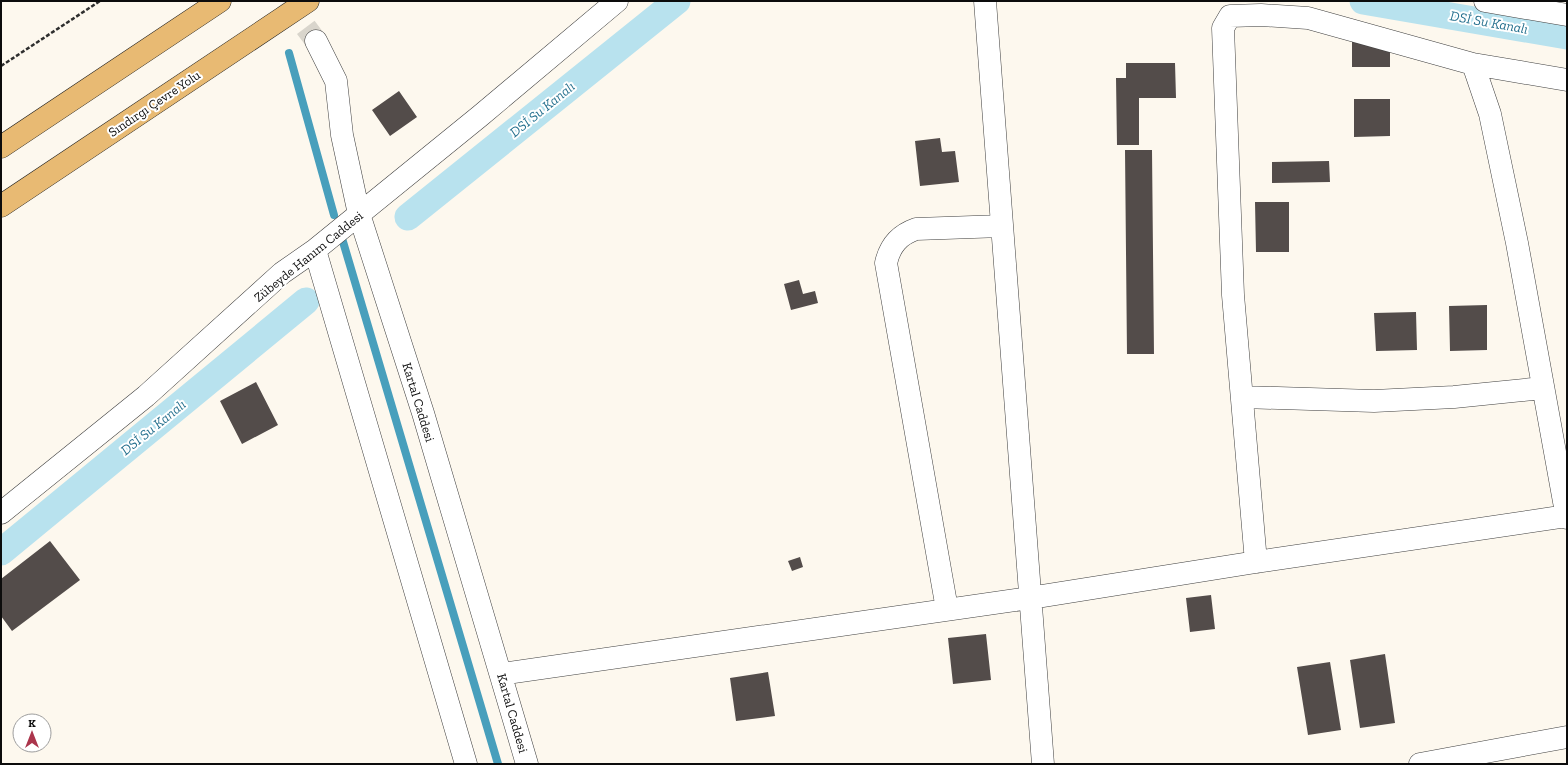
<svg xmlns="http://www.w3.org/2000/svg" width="1568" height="765" viewBox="0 0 1568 765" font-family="'Zilla Slab',serif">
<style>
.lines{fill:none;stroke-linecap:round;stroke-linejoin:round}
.stream{stroke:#489fbc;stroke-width:8}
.canal{stroke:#b8e2ee;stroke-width:27}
.building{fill:#534c4a}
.minor-tunnel{stroke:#d9d5cc;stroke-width:22;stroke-dasharray:22 11;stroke-linecap:butt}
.minor-casing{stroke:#3f3f3f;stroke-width:23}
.major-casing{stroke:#1d1d1d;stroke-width:23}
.path{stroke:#2e2e2e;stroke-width:2.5;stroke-dasharray:4 2;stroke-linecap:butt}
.minor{stroke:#fff;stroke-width:22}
.major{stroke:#e8ba73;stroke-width:22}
.labels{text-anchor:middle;stroke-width:4;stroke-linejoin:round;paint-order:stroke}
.street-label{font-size:13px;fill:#0c0c0c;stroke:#fff}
.water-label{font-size:14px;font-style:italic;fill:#25708e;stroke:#fff}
</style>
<rect width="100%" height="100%" fill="#fdf8ee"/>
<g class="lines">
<!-- stream -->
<path class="stream" d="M289,53L334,215
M341,235L498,764"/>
<!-- canal -->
<path class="canal" d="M1363,1L1567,36
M408,217L677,1
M1,552L306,301"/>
</g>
<!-- building -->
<path class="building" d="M1352,42H1390V67H1352Z
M1126,63H1175L1176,98H1139V145H1117L1116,78H1126Z
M399,91L417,117L390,136L372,110Z
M1354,99H1390V136L1354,137Z
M940,138L942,152L955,151L959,182L920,186L915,141Z
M1125,150H1152L1154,354H1127Z
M1329,161L1330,182L1272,183V162Z
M1255,202H1289V252H1256Z
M799,280L803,294L815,291L818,303L791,310L784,284Z
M1487,305V350L1450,351L1449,306Z
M1416,312L1417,350L1376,351L1374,313Z
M256,382L278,425L242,444L220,401Z
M50,541L80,580L12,631L1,616V579Z
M800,557L803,567L792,571L788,561Z
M1211,595L1215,629L1190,632L1186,598Z
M986,634L991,680L953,684L948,638Z
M1385,654L1395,723L1360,728L1350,660Z
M1330,662L1341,730L1308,735L1297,667Z
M768,672L775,716L736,721L730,678Z"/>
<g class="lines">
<!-- minor-tunnel -->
<path class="minor-tunnel" d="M286,1L316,41"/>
<!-- minor casing -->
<g class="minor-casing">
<path id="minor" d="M985,1L1043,764
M1485,1L1567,15
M316,41L336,81L342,135L359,214L423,413L527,764
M1473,64L1567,80
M315,250L466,764
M1242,397L1374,401L1454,397L1543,388
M1,513L146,396L282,273L315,250L480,116L617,1
M1256,562L1233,295L1223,28L1230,16L1261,15L1308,18L1473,64L1490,114L1517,243L1567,518
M947,609L886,263C890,245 899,235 916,229L1002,226
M501,674L1030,598L1256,562L1567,516
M1420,764L1567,737"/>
</g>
<!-- major casing -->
<g class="major-casing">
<path id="major" d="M1,147L220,1
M1,206L308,1"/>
</g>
<!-- path -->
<path class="path" d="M1,66L100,1"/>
<!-- minor -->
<use href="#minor" class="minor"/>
<!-- major -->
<use href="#major" class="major"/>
</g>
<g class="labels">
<!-- street labels -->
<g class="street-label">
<text transform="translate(154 103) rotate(-34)" y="5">Sındırgı Çevre Yolu</text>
<text transform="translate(308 256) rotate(-39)" y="5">Zübeyde Hanım Caddesi</text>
<text transform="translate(419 402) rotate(73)" y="5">Kartal Caddesi</text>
<text transform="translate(513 713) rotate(74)" y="5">Kartal Caddesi</text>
</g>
<!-- water labels -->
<g class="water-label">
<text transform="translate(1489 22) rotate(10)" y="5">DSİ Su Kanalı</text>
<text transform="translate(542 109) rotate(-39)" y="5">DSİ Su Kanalı</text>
<text transform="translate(153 427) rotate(-39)" y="5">DSİ Su Kanalı</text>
</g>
</g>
<!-- border -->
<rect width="1568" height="765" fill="none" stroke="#0c0c0c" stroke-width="4"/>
<!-- north arrow -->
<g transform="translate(32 733)"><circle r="19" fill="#ffffff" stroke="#9e9e9e"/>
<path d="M0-3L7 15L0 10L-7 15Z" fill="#ab354c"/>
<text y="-6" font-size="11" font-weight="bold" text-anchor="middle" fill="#0c0c0c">K</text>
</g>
</svg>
